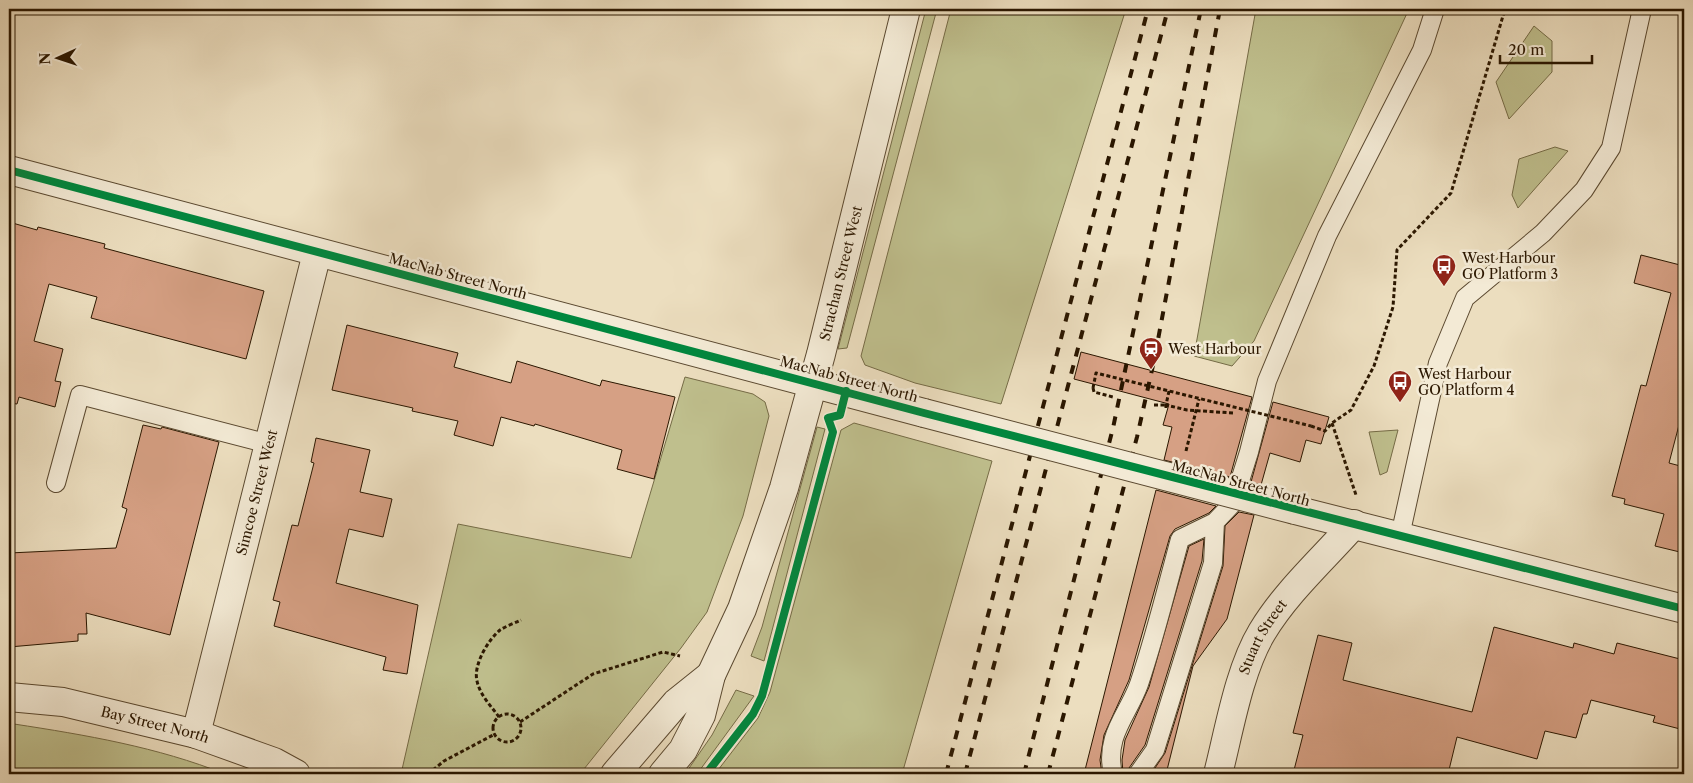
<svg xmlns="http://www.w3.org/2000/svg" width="1693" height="783" viewBox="0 0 1693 783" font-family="'Libre Caslon Text',serif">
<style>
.green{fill:#bfbf8d;stroke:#756b46}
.building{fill:#d6a084;stroke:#2b1700}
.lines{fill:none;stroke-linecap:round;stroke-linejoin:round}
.service-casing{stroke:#5b4930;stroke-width:20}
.minor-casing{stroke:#5b4930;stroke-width:30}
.tertiary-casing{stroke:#5b4930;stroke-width:30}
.path{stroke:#2b1700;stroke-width:3;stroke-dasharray:4 2.5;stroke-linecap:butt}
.service{stroke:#f3ead5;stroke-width:18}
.minor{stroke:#f3ead5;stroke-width:28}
.tertiary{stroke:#f3ead5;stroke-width:28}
.rail{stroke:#2b1700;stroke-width:4;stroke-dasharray:9 9;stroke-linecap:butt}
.minor-bridge-casing{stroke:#5b4930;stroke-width:30;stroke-linecap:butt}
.path-bridge{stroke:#2b1700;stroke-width:3;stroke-dasharray:4 2.5;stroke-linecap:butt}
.minor-bridge{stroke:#f3ead5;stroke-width:28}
.cycleway-casing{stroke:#f3ead5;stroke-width:11}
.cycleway{stroke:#00873e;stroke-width:8}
.labels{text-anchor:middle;stroke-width:5;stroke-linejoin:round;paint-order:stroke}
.poi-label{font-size:14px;fill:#2b1700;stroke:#f3ead5;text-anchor:start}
.street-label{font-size:14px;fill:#2b1700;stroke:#f3ead5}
</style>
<rect width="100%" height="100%" fill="#ecdebf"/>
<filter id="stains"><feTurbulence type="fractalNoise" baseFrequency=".004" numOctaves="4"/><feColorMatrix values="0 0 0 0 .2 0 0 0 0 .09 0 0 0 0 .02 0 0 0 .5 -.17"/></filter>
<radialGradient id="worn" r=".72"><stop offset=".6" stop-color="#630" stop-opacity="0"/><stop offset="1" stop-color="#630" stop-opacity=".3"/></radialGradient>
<!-- green -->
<path class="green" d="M926,9H937L847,348L838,349Z
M951,9H1126L1001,404L915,383L865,365L861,356Z
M1256,9H1409L1254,341L1232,366L1194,356Z
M1534,26L1552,41V72L1509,119L1496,82Z
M1555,147L1568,151L1518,208L1512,195L1519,159Z
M685,377L753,394L765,402L769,416L743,516L707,612L681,648L580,774H401L458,524L631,558Z
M854,423L992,461L902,774H715L758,718L770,692L841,430Z
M817,427L825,429L764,661L751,656L762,627Z
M1398,430L1387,472L1380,475L1369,432Z
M736,690L754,696L697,774H685L712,735Z
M14,724C86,735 157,747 225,774H9Z"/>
<!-- building -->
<path class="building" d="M9,222L37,230L38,227L105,244L104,248L264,291L246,359L91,318L97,297L49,284L34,341L63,349L55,381L61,382L55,407L19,397L17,404L9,403Z
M1641,255L1684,266V406L1669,463L1684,467V553L1655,546L1664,514L1624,504L1625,499L1612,496L1641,385L1646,386L1671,293L1634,283Z
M347,325L458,353L454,367L511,383L517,361L600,386L602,380L675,397L654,479L617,469L622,450L535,424L534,426L501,417L493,446L454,435L458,421L412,411L413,408L332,390Z
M1081,352L1252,397L1230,477L1164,460L1172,427L1163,425L1169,404L1074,379Z
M1273,402L1329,417L1321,444L1306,440L1300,462L1270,453L1261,485L1251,482Z
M143,425L161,429L162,427L219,442L170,635L86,613L87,634H78V641L9,647V553L116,548L127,509L122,507Z
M316,438L370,450L360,492L392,499L383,537L349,529L336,583L418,605L407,674L383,670L386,657L274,626L280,602L273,600L292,525L298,526L314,463L311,462Z
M1156,490L1216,506L1209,513L1175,529L1170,536L1129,680L1104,735L1100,760L1102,774H1084Z
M1239,512L1254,515L1227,619L1193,666L1166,774H1151L1165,753L1223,566L1225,526Z
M1204,539L1202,561L1145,745L1129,768L1128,774H1123L1122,760L1125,740L1149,687L1189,546Z
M1494,627L1573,648L1574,643L1614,654L1617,643L1684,660V730L1653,722L1655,716L1591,700L1587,714H1583L1576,738L1545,731L1537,759L1457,737L1448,774H1293L1303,735L1293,733L1318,635L1352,643L1343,680L1472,712Z"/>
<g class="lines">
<!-- service casing -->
<g class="service-casing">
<path id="service" d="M56,483L80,395L269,444
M1400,536L1438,363L1465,298L1543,233L1584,190L1611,148L1642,9
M1113,774C1104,736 1128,715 1139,684C1155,637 1167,587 1180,539L1215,522L1233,503L1249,452L1267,381L1327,236L1422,50L1435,9
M1138,774L1155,750L1213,563L1215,522"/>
</g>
<!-- minor casing -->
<g class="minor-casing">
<g id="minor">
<path d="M9,170L924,413"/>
<path d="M1295,510L1684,609"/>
<path id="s1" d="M196,734L317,253"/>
<path d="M615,774L676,703L711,675"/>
<path id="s2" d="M663,774L683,750L701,715L711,675L742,609L784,488L821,354L906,9"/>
<path id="s3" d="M1218,774C1229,731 1239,670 1262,632C1286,592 1323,559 1354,524"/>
</g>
</g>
<!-- tertiary casing -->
<g class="tertiary-casing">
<g id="tertiary">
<path id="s4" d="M9,697L63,702L196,734L274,762L296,774"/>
</g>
</g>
<!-- path -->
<path class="path" d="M1093,388L1094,392L1113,397
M1169,391L1166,405L1187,410L1233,413
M1154,405H1166V408
M1332,423L1356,495
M1311,426L1325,431L1332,423L1351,410L1374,366L1393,307L1397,250L1451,193L1505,9
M493 728a14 14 0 1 1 28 0a14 14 0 1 1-28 0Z
M499,717C491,706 480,695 477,681C473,665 488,640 500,630C506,626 515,623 521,620
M520,722L593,674L663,652L680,656
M428,774L444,761L495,734"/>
<!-- service -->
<use href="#service" class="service"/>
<!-- minor -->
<use href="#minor" class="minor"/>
<!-- tertiary -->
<use href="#tertiary" class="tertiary"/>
<!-- rail -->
<path class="rail" d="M946,774L1148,9
M965,774L1168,9
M1024,774L1113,428L1201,9
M1048,774L1137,437L1154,361L1220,9"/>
<!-- minor-bridge casing -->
<g class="minor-bridge-casing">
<path id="minor-bridge" d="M924,413L1295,510"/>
</g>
<!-- path-bridge -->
<path class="path-bridge" d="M1093,388L1096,373L1311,426
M1186,451L1199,399"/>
<!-- minor-bridge -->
<use href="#minor-bridge" class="minor-bridge"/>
<!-- cycleway casing -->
<g class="cycleway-casing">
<path id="cycleway" d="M9,170L924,413L1684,609
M706,774L753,714L762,696L833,432L828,418L840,415L846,391"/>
</g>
<!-- cycleway -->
<use href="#cycleway" class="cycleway"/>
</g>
<!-- icons -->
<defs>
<g id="bus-pin" transform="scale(1.25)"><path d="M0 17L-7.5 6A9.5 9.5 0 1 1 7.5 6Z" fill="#8f2418" stroke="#f3ead5"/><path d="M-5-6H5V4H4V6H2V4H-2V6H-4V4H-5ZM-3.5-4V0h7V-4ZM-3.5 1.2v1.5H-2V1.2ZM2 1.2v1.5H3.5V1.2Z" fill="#fff"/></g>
<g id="station-pin" transform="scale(1.25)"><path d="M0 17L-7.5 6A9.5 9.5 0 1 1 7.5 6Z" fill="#8f2418" stroke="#f3ead5"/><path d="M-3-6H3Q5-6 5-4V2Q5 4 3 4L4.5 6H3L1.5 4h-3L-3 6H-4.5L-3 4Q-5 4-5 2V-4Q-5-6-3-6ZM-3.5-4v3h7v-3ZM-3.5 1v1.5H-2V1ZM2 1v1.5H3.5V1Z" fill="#fff"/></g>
</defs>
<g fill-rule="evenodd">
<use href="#bus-pin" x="1444" y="266"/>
<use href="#station-pin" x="1151" y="349"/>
<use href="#bus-pin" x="1400" y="382"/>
</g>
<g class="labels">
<!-- poi labels -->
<g class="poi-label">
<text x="1462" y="263">West Harbour<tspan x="1462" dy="16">GO Platform 3</tspan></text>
<text x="1168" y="354">West Harbour</text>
<text x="1418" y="379">West Harbour<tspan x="1418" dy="16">GO Platform 4</tspan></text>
</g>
<!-- street labels -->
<g class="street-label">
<text dy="5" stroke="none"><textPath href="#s2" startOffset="535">Strachan Street West</textPath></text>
<text transform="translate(458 276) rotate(15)" y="5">MacNab Street North</text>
<text transform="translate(849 379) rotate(15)" y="5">MacNab Street North</text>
<text transform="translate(1241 483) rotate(15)" y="5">MacNab Street North</text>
<text dy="5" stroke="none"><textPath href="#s1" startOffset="249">Simcoe Street West</textPath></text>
<text dy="5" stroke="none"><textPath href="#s3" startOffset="145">Stuart Street</textPath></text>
<text dy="5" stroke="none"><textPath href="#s4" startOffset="149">Bay Street North</textPath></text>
</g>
</g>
<!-- margin -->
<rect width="1693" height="783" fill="none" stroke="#ecdebf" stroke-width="30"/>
<rect x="10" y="10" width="1673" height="763" fill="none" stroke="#2b1700" stroke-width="2.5"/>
<rect x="15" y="15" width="1663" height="753" fill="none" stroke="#2b1700"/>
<!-- north arrow -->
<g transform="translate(58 58) rotate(267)" stroke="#f3ead5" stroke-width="4" paint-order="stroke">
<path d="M0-4L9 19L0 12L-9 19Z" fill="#2b1700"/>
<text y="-8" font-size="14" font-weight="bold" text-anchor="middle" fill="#2b1700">N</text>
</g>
<!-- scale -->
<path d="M1500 55v8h92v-8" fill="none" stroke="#2b1700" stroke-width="2.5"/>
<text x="1508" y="55" font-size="15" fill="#2b1700" stroke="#f3ead5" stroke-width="4" paint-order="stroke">20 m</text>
<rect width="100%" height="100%" filter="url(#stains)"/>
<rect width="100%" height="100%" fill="url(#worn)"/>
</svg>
